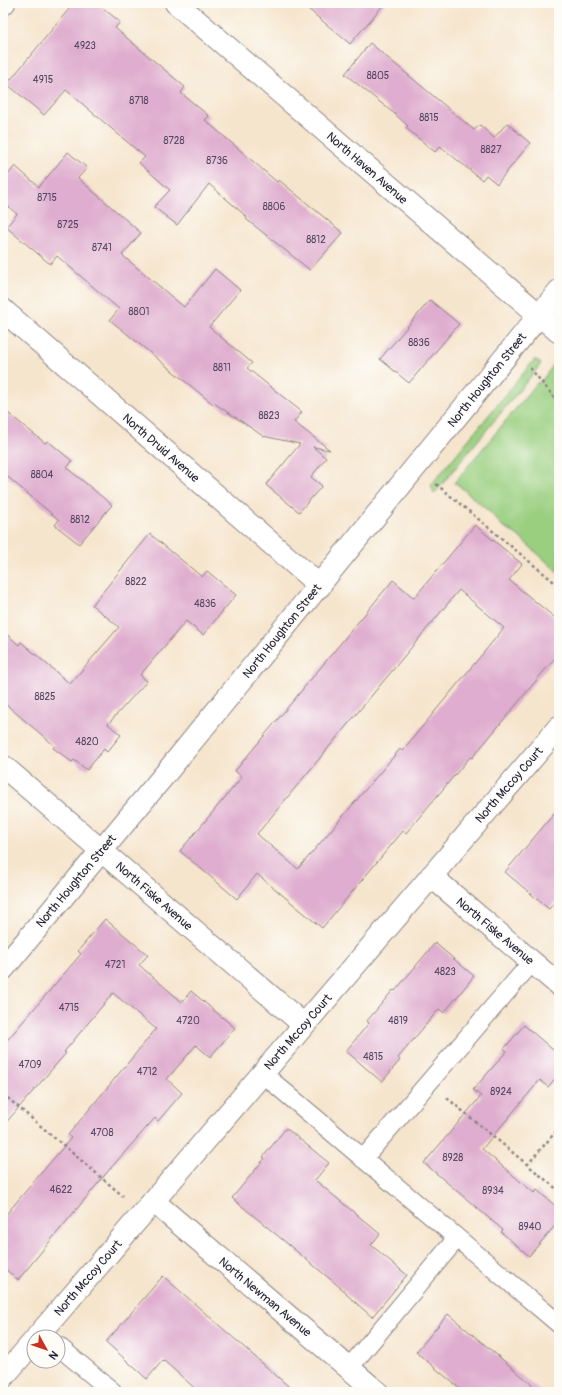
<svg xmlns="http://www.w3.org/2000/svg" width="562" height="1395" viewBox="0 0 562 1395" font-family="Pangolin,sans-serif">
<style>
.green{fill:#9acf80;stroke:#5e785e}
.building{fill:#dfadcf;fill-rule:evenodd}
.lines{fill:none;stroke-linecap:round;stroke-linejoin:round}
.lane-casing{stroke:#8c8484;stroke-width:20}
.street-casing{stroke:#8c8484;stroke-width:24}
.path{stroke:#8c8484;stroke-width:2.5;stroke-dasharray:3 3;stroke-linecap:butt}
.lane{stroke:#fff;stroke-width:18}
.street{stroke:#fff;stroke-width:22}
.labels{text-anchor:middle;stroke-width:3;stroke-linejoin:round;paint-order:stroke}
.number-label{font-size:10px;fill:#514560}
.street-label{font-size:12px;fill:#22223b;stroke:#fdfcf7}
</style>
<rect width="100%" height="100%" fill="#fdfcf7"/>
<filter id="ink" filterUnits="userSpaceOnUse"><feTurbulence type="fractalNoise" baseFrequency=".025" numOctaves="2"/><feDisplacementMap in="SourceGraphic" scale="8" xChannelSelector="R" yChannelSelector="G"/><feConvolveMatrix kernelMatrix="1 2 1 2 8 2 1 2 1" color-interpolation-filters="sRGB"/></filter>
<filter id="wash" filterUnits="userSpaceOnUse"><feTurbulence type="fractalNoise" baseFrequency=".012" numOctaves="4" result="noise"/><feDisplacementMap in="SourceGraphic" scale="16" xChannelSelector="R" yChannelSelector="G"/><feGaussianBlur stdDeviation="0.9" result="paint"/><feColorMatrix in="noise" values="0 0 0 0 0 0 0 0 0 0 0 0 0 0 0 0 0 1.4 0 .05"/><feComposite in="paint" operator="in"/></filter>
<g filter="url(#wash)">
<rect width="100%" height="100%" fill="#f6e5cd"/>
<!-- green -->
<path class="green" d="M558,356H559V573L517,535L501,525L492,514L457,484L454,483L538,382L540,383L554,364L553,363Z
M535,359L541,364L434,494L431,485Z"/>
<g id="blocks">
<!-- building -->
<path class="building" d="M74,3H97L120,22L115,28L185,87L181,93L209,116L205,120L277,182L279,180L343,233L310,270L246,219L247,217L209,184L177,225L154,207L170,190L139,163L145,157L66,90L44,115L7,84Z
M301,3H385L350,44Z
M370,43L474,130L480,125L494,138L507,123L530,143L497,184L486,175L482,180L440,146L435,152L406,128L408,126L396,115L345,74Z
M68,152L87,168L78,178L141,233L122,255L184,307L215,269L240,290L209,327L252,363L247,368L302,412L294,422L330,450L313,447L326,458L311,477L322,486L299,512L266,485L300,444L263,436L214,403L213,404L110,320L119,309L57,256L50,264L6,227L17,214L3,202V181L15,166L39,187Z
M430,300L459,324L409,383L380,359Z
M3,409L45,443L48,441L72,461L67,468L112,505L79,544L55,525L59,520L3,473Z
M475,525L522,564L509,580L559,621V653L472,758L470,757L406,833L403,831L322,928L257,874L237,899L180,851L242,777L235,771L393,580L414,598ZM459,590L504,628L402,751L400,749L298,869L257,834Z
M150,534L202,577L207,571L236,595L203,635L186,621L140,675L147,681L108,724L121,735L107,752L104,749L87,770L74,760L72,762L53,748L55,746L3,702V631L19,645L21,642L70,684L119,627L92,605Z
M559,808V897L549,909L505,872Z
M105,919L148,955L139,965L182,1002L191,991L235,1028L210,1057L196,1045L167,1079L182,1093L158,1121L155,1118L109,1170L18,1280L3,1267V1218L71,1138L68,1135L156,1029L113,993L64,1052L66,1053L3,1126V1045L81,954L78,951Z
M435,943L474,976L444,1013L439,1009L398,1058L400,1060L382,1082L346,1051L369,1023L367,1021L393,990L395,991Z
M524,1025L559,1055V1074L548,1087L540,1080L482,1149L534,1193L537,1190L559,1209V1221L529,1256L501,1232L503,1230L424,1163L481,1096L473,1090L507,1051L504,1049Z
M286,1128L329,1163L315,1180L380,1234L371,1245L407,1275L372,1317L346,1294L347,1293L232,1198L265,1158L263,1157Z
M163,1276L295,1392H199L163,1360L147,1379L106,1342Z
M448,1314L541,1392H464L416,1352Z"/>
</g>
</g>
<g filter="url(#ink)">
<use href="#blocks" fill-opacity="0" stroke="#8c8484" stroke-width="1"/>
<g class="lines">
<!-- lane casing -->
<g class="lane-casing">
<path id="lane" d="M262,1073L559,1324
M363,1159L532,962
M58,1346L113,1392
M349,1368L457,1238"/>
</g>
<!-- street casing -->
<g class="street-casing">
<path id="street" d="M176,3L559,332
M3,4L4,3
M3,310L320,586
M3,766L304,1025
M431,876L559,985
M3,969L166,773L559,291
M153,1201L377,1392
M37,1337L559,727
M3,1377L34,1341"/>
</g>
<!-- path -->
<path class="path" d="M530,368L559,403
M436,484L559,586
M3,1094L123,1196
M447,1098L559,1191
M527,1165L559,1128"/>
<!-- lane -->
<use href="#lane" class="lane"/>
<!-- street -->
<use href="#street" class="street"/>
</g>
</g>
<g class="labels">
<!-- number labels -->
<g class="number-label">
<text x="85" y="49">4923</text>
<text x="378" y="79">8805</text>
<text x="43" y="83">4915</text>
<text x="139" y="104">8718</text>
<text x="429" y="121">8815</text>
<text x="174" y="144">8728</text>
<text x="491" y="153">8827</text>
<text x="217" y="164">8736</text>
<text x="47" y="201">8715</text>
<text x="274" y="210">8806</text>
<text x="68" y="228">8725</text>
<text x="316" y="243">8812</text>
<text x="102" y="251">8741</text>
<text x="139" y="315">8801</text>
<text x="419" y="346">8836</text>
<text x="222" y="371">8811</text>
<text x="269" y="419">8823</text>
<text x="42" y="478">8804</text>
<text x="80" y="523">8812</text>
<text x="136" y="585">8822</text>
<text x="205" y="607">4836</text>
<text x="45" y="700">8825</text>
<text x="87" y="745">4820</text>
<text x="115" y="968">4721</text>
<text x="445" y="975">4823</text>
<text x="69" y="1011">4715</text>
<text x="188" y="1024">4720</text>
<text x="398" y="1024">4819</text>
<text x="373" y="1060">4815</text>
<text x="30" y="1068">4709</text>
<text x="147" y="1075">4712</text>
<text x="501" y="1095">8924</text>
<text x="102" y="1136">4708</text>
<text x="453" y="1161">8928</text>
<text x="61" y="1193">4622</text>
<text x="493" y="1194">8934</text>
<text x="530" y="1230">8940</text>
</g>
<!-- street labels -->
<g class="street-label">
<text transform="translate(367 168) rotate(41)" y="4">North Haven Avenue</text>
<text transform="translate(487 380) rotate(-51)" y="4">North Houghton Street</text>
<text transform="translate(161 448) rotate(41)" y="4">North Druid Avenue</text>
<text transform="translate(282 631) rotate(-51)" y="4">North Houghton Street</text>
<text transform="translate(509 785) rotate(-49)" y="4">North Mccoy Court</text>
<text transform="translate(76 881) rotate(-50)" y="4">North Houghton Street</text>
<text transform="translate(154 896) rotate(41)" y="4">North Fiske Avenue</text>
<text transform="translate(495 931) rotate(40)" y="4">North Fiske Avenue</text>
<text transform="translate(298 1032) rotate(-49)" y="4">North Mccoy Court</text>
<text transform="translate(88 1278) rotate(-49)" y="4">North Mccoy Court</text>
<text transform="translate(265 1297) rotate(40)" y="4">North Newman Avenue</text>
</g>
</g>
<!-- margin -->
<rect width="562" height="1395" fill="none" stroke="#fdfcf7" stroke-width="16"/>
<!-- north arrow -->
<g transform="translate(46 1349) rotate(130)"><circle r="19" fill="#fdfcf7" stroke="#a5a5ac"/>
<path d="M0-3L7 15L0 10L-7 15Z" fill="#c8321e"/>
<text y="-6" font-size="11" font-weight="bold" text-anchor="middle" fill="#22223b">N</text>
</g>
</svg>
